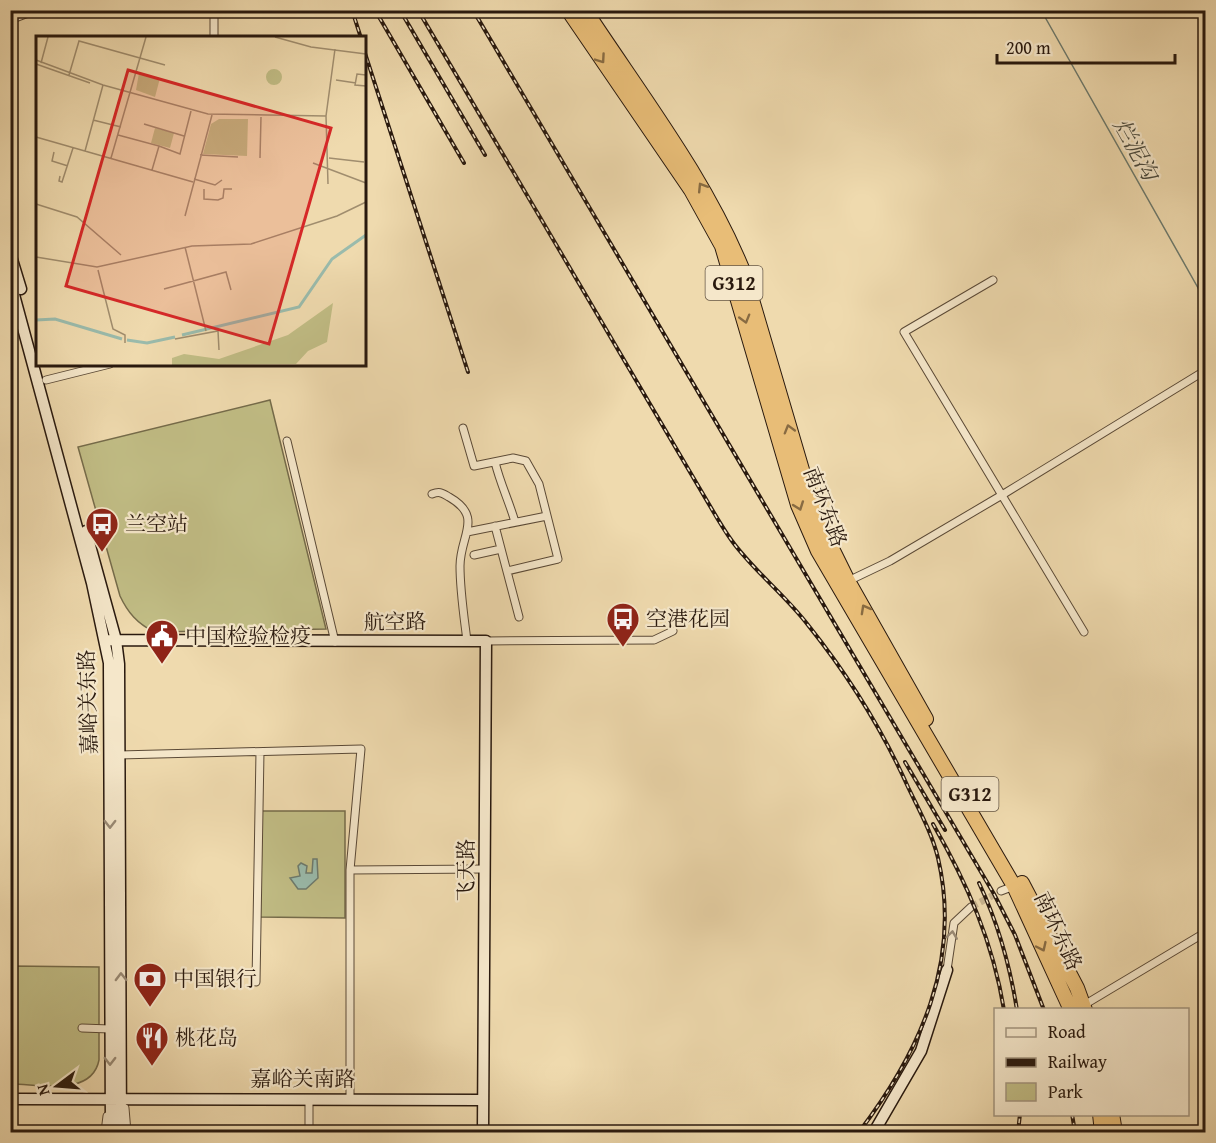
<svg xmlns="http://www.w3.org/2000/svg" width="1216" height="1143" viewBox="0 0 1216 1143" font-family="'Gentium Book Plus','Noto Serif SC',serif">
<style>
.green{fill:#c1bd85;stroke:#756b4a;stroke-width:1.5}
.water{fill:#9abbac;stroke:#6d7a6d;stroke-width:1.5}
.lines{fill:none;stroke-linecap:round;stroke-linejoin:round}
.stream{stroke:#6d7a6d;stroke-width:1.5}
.street-tunnel{stroke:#c7b38e;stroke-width:7;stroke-dasharray:7 3.5;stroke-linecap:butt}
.street-casing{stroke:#5a4936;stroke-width:9}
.secondary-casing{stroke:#29190e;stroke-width:13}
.highway-casing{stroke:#29190e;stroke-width:16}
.street{stroke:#f5e7ca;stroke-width:7}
.secondary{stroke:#f5e7ca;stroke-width:10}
.highway{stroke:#e8bd77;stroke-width:14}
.rail-casing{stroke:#29190e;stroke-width:4}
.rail{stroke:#f5e7ca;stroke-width:1.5;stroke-dasharray:4.5;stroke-linecap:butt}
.oneway{stroke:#886b42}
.oneway2{stroke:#998a75}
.labels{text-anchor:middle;stroke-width:4.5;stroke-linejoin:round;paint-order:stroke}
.shield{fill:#f5e7ca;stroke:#665746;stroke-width:1.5}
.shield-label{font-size:20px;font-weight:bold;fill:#29190e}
.street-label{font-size:21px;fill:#29190e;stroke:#f5e7ca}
.poi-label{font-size:21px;fill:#29190e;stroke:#f5e7ca;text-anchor:start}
.water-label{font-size:22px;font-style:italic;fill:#4b4a3d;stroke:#f5e7ca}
.inset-river{fill:none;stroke:#9abbac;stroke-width:3}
.inset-road{fill:none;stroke:#a08d6e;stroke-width:1.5}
.view{fill:#d62828;fill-opacity:0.15;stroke:#d62828;stroke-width:3}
.inset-edge{fill:none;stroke:#29190e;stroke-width:3}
</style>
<rect width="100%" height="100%" fill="#efdaae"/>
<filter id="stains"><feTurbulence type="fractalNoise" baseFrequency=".00333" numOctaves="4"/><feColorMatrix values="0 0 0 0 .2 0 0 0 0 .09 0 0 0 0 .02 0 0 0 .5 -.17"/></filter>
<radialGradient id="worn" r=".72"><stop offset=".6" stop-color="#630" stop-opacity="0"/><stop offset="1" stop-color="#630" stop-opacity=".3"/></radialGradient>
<!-- green -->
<path class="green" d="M270,400L326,629L154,632C137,623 128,613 120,596L78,447Z
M259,811H345V918L259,917Z
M11,966L99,967V1060C92,1097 39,1084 11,1084Z"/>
<!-- water -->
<path class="water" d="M313,859H317L318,878L306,889H298L290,878L300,876L298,866L301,863L307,866L306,873H312Z"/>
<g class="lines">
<!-- stream -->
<path class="stream" d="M1041,10L1206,302"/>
<!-- street-tunnel -->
<path class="street-tunnel" d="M971,907L1001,891"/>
<!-- street casing -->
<g class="street-casing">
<path id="street" d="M214,10V38
M10,20L36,10
M993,280L904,332L1084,632
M46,380L110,364
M463,428L474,466L513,458L526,461L539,484L558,559L507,571
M287,441L335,642
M495,462C500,483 509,501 515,522
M432,494C440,491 442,493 449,497C484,517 460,535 460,566C460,591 464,616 467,641
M495,526L519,617
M467,532L547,516
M474,555L501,549
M846,582L890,561L1002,495L1206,370
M486,641L654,640L673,631
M119,755L361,749L350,870
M1001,891L1014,886
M947,970L954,923L971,907
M256,982L260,752
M1084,1005L1206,932
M82,1028L110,1029
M309,1099V1132
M350,1099V870L485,869
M125,1108L127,1132
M105,1132L107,1116"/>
</g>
<!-- secondary casing -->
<g class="secondary-casing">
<path id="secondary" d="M10,253L21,289
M10,280L92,583L109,663L111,1132
M86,531L116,640L119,664L121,1132
M105,640L486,641L483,1132
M10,1099L483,1100
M874,1132L921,1051L947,970"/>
</g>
<!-- highway casing -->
<g class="highway-casing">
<path id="highway" d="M568,10L691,190L722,246L798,505L818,551L1014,886L1071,1010
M585,10C642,97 707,180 745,276L815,514L848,581L926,719
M1022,883L1077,988L1085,1010
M1100,1114L1102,1132
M1112,1114L1115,1132"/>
</g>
<!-- street -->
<use href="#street" class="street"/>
<!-- secondary -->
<use href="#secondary" class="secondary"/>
<!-- highway -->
<use href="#highway" class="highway"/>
<!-- rail casing -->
<g class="rail-casing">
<path id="rail" d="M352,10L361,38
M375,10L464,163
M400,10L485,155
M418,10L710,506C717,518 724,530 732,541C754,571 785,595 808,625C848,675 882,729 908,787C919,810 932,833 938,858C962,961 920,1052 859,1132
M473,10L994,894L1015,935L1044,1010
M364,50L468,372
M905,762L945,830
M933,824C967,883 993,942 1004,1010
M979,883C998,923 1010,966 1017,1010
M1072,1114L1075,1132
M1018,1132L1020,1114"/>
</g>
<!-- rail -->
<use href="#rail" class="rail"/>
</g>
<!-- one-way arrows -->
<defs><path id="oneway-chevron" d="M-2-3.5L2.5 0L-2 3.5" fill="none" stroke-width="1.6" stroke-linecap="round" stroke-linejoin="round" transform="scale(1.5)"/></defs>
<g class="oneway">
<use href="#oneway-chevron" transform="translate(601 59) rotate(55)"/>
<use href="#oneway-chevron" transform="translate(702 187) rotate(-122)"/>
<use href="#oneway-chevron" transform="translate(745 319) rotate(74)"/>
<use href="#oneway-chevron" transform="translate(789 429) rotate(-106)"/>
<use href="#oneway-chevron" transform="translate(799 506) rotate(70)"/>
<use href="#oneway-chevron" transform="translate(865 609) rotate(-119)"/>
<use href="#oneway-chevron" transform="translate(1042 947) rotate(65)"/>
</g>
<g class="oneway2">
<use href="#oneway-chevron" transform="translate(110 824) rotate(90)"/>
<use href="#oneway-chevron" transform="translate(952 935) rotate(-82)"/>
<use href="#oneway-chevron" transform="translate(121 977) rotate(-91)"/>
<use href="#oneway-chevron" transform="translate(110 1061) rotate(90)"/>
</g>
<!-- icons -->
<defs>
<g id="bus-pin" transform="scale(1.725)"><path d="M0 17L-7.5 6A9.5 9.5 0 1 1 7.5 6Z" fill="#8f2418" stroke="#f5e7ca"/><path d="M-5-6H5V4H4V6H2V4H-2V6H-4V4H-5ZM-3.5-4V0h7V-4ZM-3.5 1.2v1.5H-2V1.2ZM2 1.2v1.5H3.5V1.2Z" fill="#fff"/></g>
<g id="civic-pin" transform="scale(1.725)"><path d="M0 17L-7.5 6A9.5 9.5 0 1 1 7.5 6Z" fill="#8f2418" stroke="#f5e7ca"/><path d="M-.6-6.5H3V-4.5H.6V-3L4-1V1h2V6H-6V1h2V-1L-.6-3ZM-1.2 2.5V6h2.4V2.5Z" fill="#fff"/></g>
<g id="bank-pin" transform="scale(1.725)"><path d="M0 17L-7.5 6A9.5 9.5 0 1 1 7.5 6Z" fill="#8f2418" stroke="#f5e7ca"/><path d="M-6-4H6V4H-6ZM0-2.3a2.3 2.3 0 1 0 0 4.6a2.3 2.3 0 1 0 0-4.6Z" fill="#fff"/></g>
<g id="restaurant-pin" transform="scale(1.725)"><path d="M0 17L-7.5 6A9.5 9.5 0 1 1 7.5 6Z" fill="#8f2418" stroke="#f5e7ca"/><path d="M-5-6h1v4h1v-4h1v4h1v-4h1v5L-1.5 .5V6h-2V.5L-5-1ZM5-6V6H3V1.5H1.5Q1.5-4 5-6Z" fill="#fff"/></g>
</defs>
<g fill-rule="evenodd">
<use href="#bus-pin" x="102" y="524"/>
<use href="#bus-pin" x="623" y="619"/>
<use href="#civic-pin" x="162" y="636"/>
<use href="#bank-pin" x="150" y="979"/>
<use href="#restaurant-pin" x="152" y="1038"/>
</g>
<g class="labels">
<!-- shield labels -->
<g class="shield">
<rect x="705.5" y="266" width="57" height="34" rx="4.5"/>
<rect x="941.5" y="777" width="57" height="34" rx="4.5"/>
</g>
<g class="shield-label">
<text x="734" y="290">G312</text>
<text x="970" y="801">G312</text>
</g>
<!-- street labels -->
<g class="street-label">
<text transform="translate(825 507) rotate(69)" y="7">南环东路</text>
<text transform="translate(395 622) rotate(-1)" y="7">航空路</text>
<text transform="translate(88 702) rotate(-92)" y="7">嘉峪关东路</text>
<text transform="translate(466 870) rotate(-90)" y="7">飞天路</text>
<text transform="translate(1058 931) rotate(65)" y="7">南环东路</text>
<text x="303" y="1086">嘉峪关南路</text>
</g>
<!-- poi labels -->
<g class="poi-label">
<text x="125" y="531">兰空站</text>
<text x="646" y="626">空港花园</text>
<text x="185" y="643">中国检验检疫</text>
<text x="173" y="986">中国银行</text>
<text x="175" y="1045">桃花岛</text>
</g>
<!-- water labels -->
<g class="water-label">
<text transform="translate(1136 149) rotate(61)" y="8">烂泥沟</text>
</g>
</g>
<!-- overview -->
<g transform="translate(36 36)">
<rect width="330" height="330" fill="#efdaae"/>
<path d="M230 41a8 8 0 1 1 16 0a8 8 0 1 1-16 0ZM103,37L124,42L119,61L100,54ZM183,83H212L211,120L167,118L175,88ZM119,92L138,97L134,112L115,107ZM297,267L291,306L272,315L260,328L136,329V322L148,318L183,323L252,299Z" fill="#c1bd85"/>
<path class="inset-river" d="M0,284L19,283L86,303M146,299L263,271L296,223L330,199M91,304L111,307L139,301"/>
<path class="inset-road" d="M239,1L275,11L330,18M0,24L67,49L172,78L290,80M5,27L12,1M0,28L54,47M33,39L43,5L129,29M330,39L321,38L319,49L330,50M300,44L320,47M57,84L85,91M108,88L148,100M82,99L123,110L116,134M0,101L157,146M123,110L144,118L155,75M49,115L67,49M18,116L16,125L32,130M164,119L202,121M75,122L110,1M224,122L225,81M293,122L328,126M277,127L330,147M24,140L23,145L26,146L37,112M158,143L179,149L186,144M292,148L290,80L299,13M168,153V163L182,164L187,162L188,153H196M0,168L41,181L85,219M149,180L176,79M149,211L170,295M0,221L61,231L156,210L215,208L301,180L330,166M62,234L77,293L89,299V307M128,253L190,236L195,254M139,303L182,295L183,314"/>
<path class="view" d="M92,34L295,92L233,308L30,250Z"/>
<rect width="330" height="330" class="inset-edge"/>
</g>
<!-- margin -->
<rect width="1216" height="1143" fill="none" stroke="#efdaae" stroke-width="36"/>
<rect x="12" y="12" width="1192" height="1119" fill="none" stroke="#29190e" stroke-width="3"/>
<rect x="18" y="18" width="1180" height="1107" fill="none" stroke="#29190e" stroke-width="1.5"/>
<!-- legend -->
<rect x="994" y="1008" width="195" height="108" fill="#f5e7ca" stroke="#a3957f" stroke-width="1.5"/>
<rect x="1006" y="1028" width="30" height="9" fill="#f5e7ca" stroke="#a3957f" stroke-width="1.5"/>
<text x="1048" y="1038" font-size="18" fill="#29190e">Road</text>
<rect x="1006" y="1058" width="30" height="9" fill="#29190e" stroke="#a3957f" stroke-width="1.5"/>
<text x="1048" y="1068" font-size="18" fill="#29190e">Railway</text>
<rect x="1006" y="1083" width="30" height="18" fill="#c1bd85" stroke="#a3957f" stroke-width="1.5"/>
<text x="1048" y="1098" font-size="18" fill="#29190e">Park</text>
<!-- north arrow -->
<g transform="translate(57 1086) rotate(254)" stroke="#f5e7ca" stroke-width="4.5" paint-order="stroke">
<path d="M0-4.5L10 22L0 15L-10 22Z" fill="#29190e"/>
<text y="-9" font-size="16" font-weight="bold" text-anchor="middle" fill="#29190e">N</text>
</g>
<!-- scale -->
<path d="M997 54v9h178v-9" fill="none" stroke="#29190e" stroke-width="3"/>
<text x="1006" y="54" font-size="18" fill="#29190e" stroke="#f5e7ca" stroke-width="4.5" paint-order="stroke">200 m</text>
<rect width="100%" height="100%" filter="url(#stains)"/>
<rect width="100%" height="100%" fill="url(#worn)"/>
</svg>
